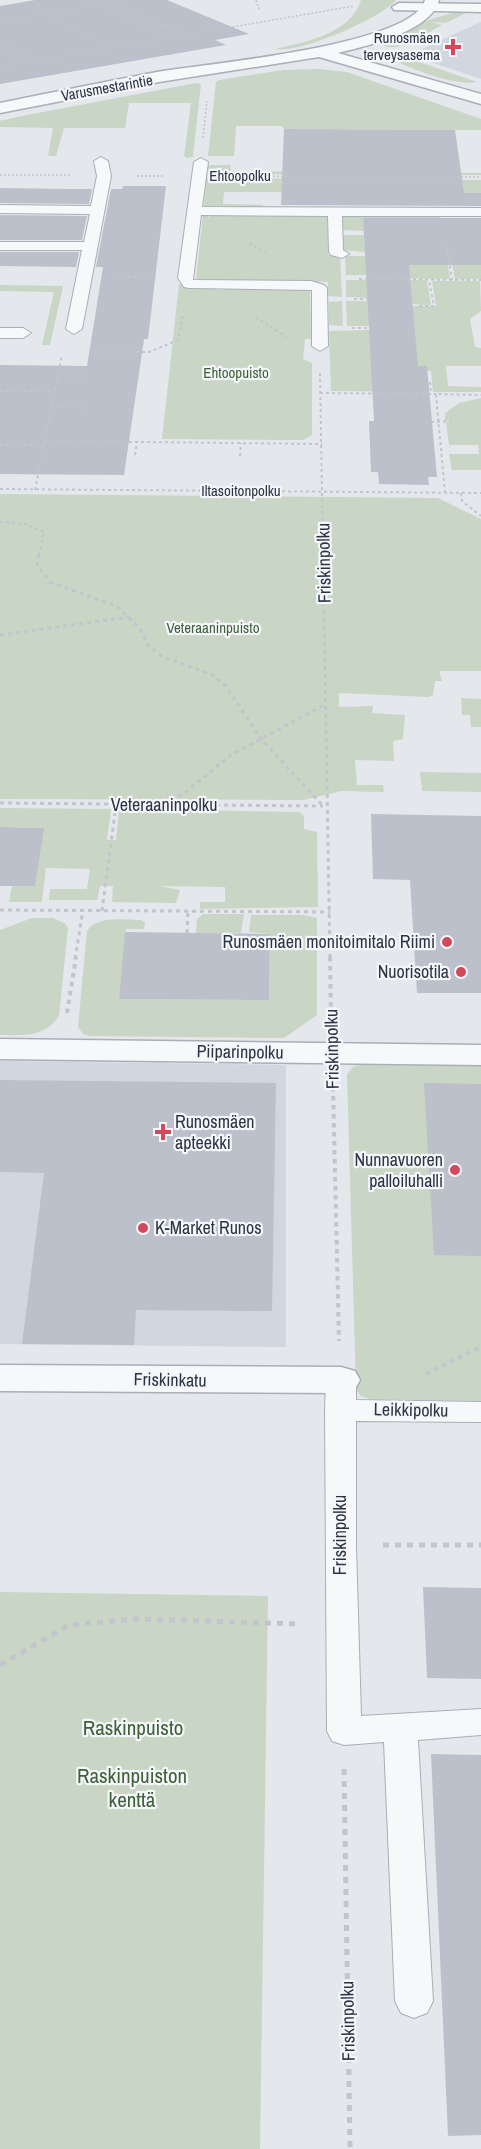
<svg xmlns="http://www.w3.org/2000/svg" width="481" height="2149" viewBox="0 0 481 2149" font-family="'Archivo Narrow',sans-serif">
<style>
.built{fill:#d2d6de}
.green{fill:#c9d6c5}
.building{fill:#bbc0ca}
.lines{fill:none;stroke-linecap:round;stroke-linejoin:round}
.service-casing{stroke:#a9aeb7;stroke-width:2}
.pedestrian-casing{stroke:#a9aeb7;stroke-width:3}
.minor-casing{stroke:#a9aeb7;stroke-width:3}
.tertiary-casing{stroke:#a9aeb7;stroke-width:3}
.path-far4{stroke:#c2c5cb;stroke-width:1.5;stroke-dasharray:2 2;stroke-linecap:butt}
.path-far3{stroke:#c2c5cb;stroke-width:2;stroke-dasharray:3 3;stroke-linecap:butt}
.path-far2{stroke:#c2c5cb;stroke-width:3;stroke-dasharray:4 4;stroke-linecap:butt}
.path-far1{stroke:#c2c5cb;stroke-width:4;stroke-dasharray:4.5 4.5;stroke-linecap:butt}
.path{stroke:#c2c5cb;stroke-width:5;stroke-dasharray:6 6;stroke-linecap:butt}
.service{fill:#f7f8fa;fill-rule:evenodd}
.pedestrian{fill:#f7f8fa;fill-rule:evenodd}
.minor{fill:#f7f8fa;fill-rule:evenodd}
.tertiary{fill:#f7f8fa;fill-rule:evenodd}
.poi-dot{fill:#d1495b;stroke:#f4f6f9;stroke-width:2}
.labels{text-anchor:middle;stroke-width:4.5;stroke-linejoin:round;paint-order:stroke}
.far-poi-label{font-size:15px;fill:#2b3445;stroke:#f4f6f9;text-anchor:end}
.far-street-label{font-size:15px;fill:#2b3445;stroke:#f4f6f9}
.far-park-label{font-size:15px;fill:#3f6138;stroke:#f4f6f9}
.street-label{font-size:18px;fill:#2b3445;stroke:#f4f6f9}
.poi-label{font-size:18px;fill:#2b3445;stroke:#f4f6f9;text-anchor:end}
.near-park-label{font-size:21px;fill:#3f6138;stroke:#f4f6f9}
</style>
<rect width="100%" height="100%" fill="#e4e7ec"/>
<!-- built -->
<path class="built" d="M481,22V79L410,55L441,40Z
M0,1061L286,1065V1347L0,1344Z"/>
<!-- green -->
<path class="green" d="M361,0H396C380,19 299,54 275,49C305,42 351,34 361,0Z
M453,13H466L446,23L430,22L442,25C427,33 400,52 384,46C391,30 437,17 453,13Z
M389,57H405L477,82C457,87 407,68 389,57Z
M319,69L347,72L481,119V130L284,129L282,126H236L234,156H208L216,82L219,80L283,70Z
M196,83L201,84L193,157L187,158L184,156L191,103H129L125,128H64L56,156H48L53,128L0,127V121L22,116Z
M211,165H230L231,171L481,173V175L213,174L208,172L207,166Z
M209,178L481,180V193L224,192L223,204L263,205V209L204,208L206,179Z
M211,213L327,214L328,255H340L342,297L328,296V282L198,280L196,278L203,215H206L210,218Z
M439,214L444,238L403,218H363L364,231L342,230L341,215Z
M344,235H364L365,252L342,250V236Z
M406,239L444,240L450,279L371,278V275H346L345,256H365Z
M447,240L473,265H481V279H455Z
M346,280H427L431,305C402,305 375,297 346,297Z
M432,281H480L481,311L470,319L475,347L481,348V366H446L448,386L481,387V392H433L431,371L412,370L429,392L331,391L329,331L370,330L412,306H436Z
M179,284L211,286L216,290H224L221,287L310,290L311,339H305L303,359L312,363V435L303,440L162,439Z
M0,285L63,286L50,345H42L54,292L0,291Z
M342,301L343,326L329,325V302Z
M346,301H368L370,326H347Z
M481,398V470H452L449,454H479L478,445H449L446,422L454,421H445V413L459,403Z
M0,494L438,498L481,519V671H439L442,681H435L433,695L428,697L339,693V707L373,706L372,713L405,715L403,739L393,741L394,761L355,760L357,785H383L384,792L341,791L304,800L0,799Z
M461,698L481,699V727H471L470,715H462Z
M420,772L481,773V792L422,791Z
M0,808L111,809L107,840H116L119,809L299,812L304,816V829L317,832L318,907L200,909V902H225V887L159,886L180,890L176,903L112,902L113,886H100L97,900H49L50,889H87L90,869L46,868L42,902H9L12,886H35L43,828L0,827Z
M203,914H244L241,933H196L197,919Z
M251,915H304L317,918V1015L284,1038L90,1036L83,1034L78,1027L87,931C97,915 125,920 141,920L145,922L144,929H126L119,999L269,1000L270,934L249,932Z
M32,918H53L66,924L68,928L59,1016C44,1038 24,1035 0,1035V930Z
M362,1065L481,1066V1401L370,1399L361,1396L356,1390L347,1074L354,1066Z
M0,1592L268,1596L260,2149H0Z"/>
<!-- building -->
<path class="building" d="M35,0H167L249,34L215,40L226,45L0,84V6Z
M284,129L455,130L464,193H481V206L281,205Z
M123,186H166L148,339H144L124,475L0,474V365L87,366L103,267H96L111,189H122Z
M0,188L67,189H92L89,204L0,203Z
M0,215L87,216L82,240H0Z
M363,218H481V265H409L418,366H427L437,477H428L429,485L379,484L378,472H371L369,421H374Z
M0,252H79L76,267L0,266Z
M371,814L481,816V993H417L410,880L373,879Z
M0,827L44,828L35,886H0Z
M125,932L270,934L269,1000L119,999Z
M0,1080L276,1083L272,1311L136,1310L134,1345L22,1344L44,1173L0,1172Z
M424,1083L481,1084V1256L434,1255Z
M423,1587L481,1588V1679L427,1678Z
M431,1754L481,1755V2135L448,2136Z"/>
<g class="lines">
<!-- service casing -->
<g class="service-casing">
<path id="service" d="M101,157L108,161L111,176L82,329L74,334L66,329L82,250H0V242H84L90,214L0,213V205L91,206L97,176L94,161Z
M201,158L208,162L202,207L481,208V216H342L343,250L349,254L342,258L331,255L329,252L328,216L201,215L193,280L311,281L324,285L327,288L328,346L320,351L312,346V290L189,288L184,287L178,278L194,162Z
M0,328H23L31,333L23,338H0Z
M341,1370L351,1373L356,1380V1400L481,1402V1422L356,1421V1546L361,1716L481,1709V1735L418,1740L433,2001L427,2013L414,2018L401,2013L395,2001L384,1742L344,1745L332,1741L327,1731L325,1410L326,1380L331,1373Z"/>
</g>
<!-- pedestrian casing -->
<g class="pedestrian-casing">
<path id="pedestrian" d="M0,1039L481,1045V1065L0,1059Z"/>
</g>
<!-- minor casing -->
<g class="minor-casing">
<path id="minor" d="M399,3L481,4V12L394,10L392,7Z
M0,1365L341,1367L355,1371L360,1380L355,1389L341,1393L0,1391Z"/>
</g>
<!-- tertiary casing -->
<g class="tertiary-casing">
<path id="tertiary" d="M425,0H439C431,32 366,46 338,53L481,94V104L319,57L159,82L0,113V103C52,92 105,82 157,72C203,64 413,46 425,0Z"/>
</g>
<!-- path-far4 -->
<path class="path-far4" d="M256,0L259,9
M90,3L170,37
M112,3L185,34
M36,12L112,47
M0,21L126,0
M150,28L175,24
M0,41L40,60
M0,53L21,63
M3,53L20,51
M0,67L354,6
M203,138L207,101
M0,175H72
M137,176H165
M233,176L481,177"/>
<!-- path-far3 -->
<path class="path-far3" d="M446,242L452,280
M249,243L266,253
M116,277H154
M359,279L481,280
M354,299H368
M419,306H434L429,280
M255,317L287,337
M352,328H370
M94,352H149L178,340L183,314
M320,373L323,556
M57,376H90
M430,382L431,394
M0,391H54
M320,393L436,394
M50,407L84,408
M431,422L454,421
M45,441L322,444
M0,445H44
M135,455L137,442
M240,456L241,443
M0,489L481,493
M35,490L62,355
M445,493L436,394L481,395
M461,493L462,501L481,516
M0,522L25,524L44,532L39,556"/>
<!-- path-far2 -->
<path class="path-far2" d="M39,554L37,565L50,582L116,606L139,627L149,646L163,657L213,675L225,685L262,740L323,806
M323,554L330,959
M0,635L129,617
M0,803L323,806
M164,804L187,791L231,755L326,704
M0,910L330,912
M102,911L116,805
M187,933L188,911
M75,959L83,910"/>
<!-- path-far1 -->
<path class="path-far1" d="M330,957L331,1017
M67,1013L76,957
M333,1087L339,1341
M426,1374L481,1347"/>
<!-- path -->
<path class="path" d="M383,1545H481
M0,1665L69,1625L138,1619L301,1624
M344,1769L350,2149"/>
<!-- service -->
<use href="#service" class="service"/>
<!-- pedestrian -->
<use href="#pedestrian" class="pedestrian"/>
<!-- minor -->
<use href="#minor" class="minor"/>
<!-- tertiary -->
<use href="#tertiary" class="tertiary"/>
</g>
<!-- markers -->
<g class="poi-dot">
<path d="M450 38h6v6h6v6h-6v6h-6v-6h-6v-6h6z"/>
<circle cx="447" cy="942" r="6"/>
<circle cx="461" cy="972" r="6"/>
<path d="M160 1123h6v6h6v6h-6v6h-6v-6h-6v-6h6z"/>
<circle cx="455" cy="1170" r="6"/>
<circle cx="143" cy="1228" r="6"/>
</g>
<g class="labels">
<!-- far-poi labels -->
<g class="far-poi-label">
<text x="440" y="43">Runosmäen<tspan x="440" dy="17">terveysasema</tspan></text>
</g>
<!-- far-street labels -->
<g class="far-street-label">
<text transform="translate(107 88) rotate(-10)" y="5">Varusmestarintie</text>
<text x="240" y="181">Ehtoopolku</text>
<text x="241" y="496">Iltasoitonpolku</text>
</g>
<!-- far-park labels -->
<g class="far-park-label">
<text x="236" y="378">Ehtoopuisto</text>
<text x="213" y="633">Veteraaninpuisto</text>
</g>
<!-- street labels -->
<g class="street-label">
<text transform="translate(324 563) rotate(-91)" y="6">Friskinpolku</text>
<text x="164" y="811">Veteraaninpolku</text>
<text transform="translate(332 1049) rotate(-91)" y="6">Friskinpolku</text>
<text transform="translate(240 1052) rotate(1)" y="6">Piiparinpolku</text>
<text transform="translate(170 1380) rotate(1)" y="6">Friskinkatu</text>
<text transform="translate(411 1410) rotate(1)" y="6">Leikkipolku</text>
<text transform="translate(340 1535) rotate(-90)" y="6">Friskinpolku</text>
<text transform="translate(348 2021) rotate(-91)" y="6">Friskinpolku</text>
</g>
<!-- poi labels -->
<g class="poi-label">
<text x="435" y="948">Runosmäen monitoimitalo Riimi</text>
<text x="449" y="978">Nuorisotila</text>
<text x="175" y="1128" text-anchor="start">Runosmäen<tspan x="175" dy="21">apteekki</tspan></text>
<text x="443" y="1166">Nunnavuoren<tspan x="443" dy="21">palloiluhalli</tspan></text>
<text x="155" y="1234" text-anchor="start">K-Market Runos</text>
</g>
<!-- near-park labels -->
<g class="near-park-label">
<text x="133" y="1735">Raskinpuisto</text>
<text x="132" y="1783">Raskinpuiston<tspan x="132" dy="24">kenttä</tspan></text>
</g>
</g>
</svg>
